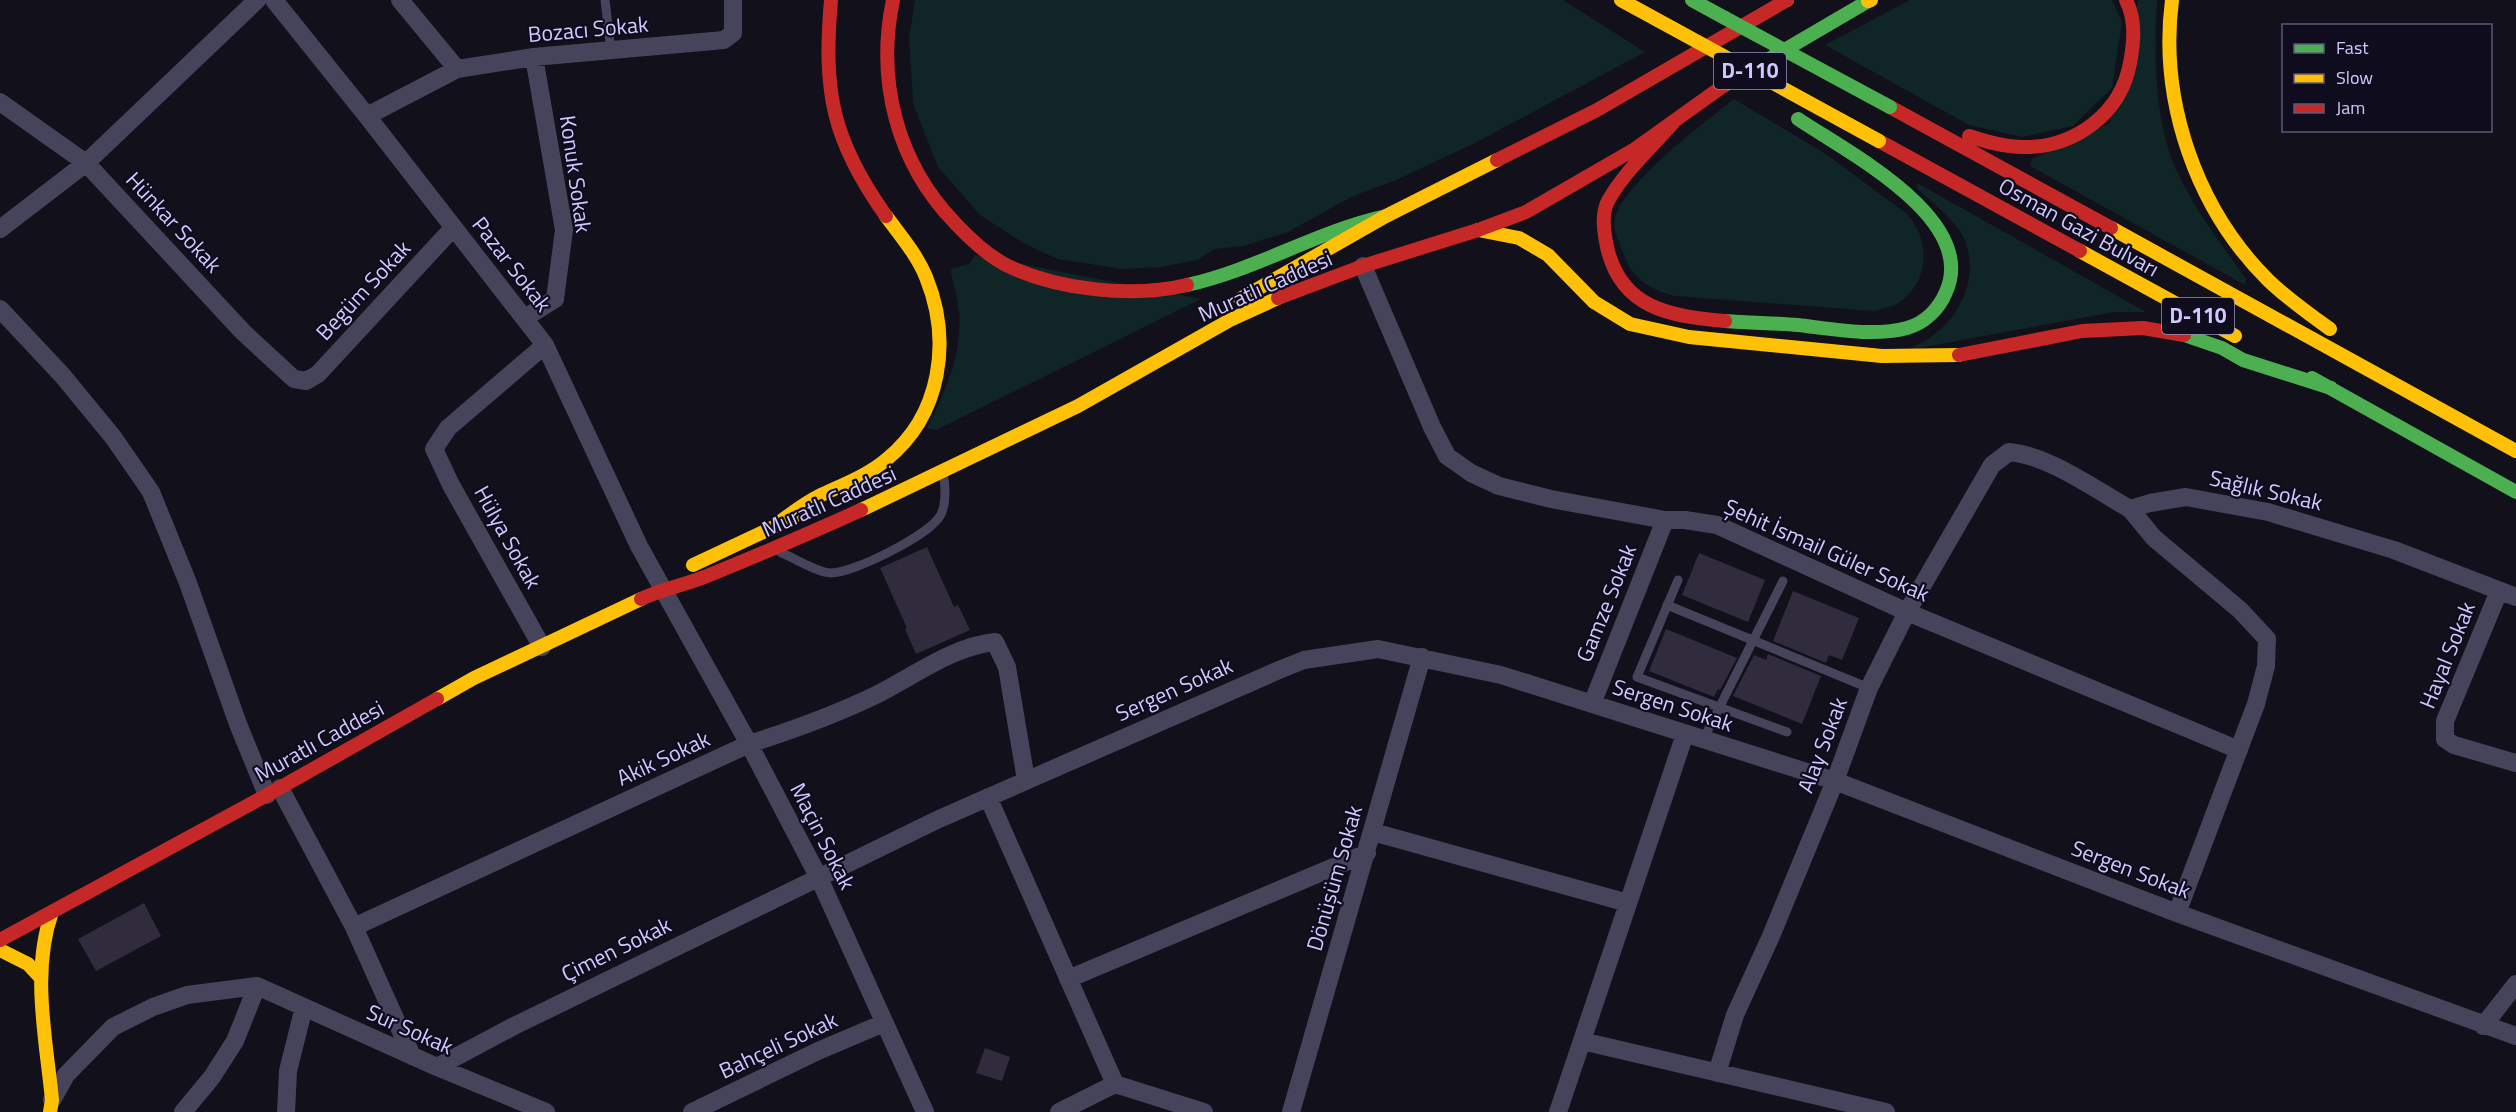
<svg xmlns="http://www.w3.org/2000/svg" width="2516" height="1112" viewBox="0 0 2516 1112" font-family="'Titillium Web',sans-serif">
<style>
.grass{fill:#0f2526}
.building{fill:#302c3d}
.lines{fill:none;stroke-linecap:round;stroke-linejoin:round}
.lane{stroke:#46445b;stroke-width:9}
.street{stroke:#46445b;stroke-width:18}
.fast{stroke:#4caf50;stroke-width:14}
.slow{stroke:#ffc107;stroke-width:14}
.jam{stroke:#c62828;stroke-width:14}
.fast-bridge{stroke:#4caf50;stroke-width:14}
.slow-bridge{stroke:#ffc107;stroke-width:14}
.labels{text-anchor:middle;stroke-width:4.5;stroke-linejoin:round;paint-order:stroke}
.shield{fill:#0f0c1e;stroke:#9690bc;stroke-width:1.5}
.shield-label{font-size:21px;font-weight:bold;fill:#d0c9ff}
.street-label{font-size:22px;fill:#d0c9ff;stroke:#0f0c1e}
</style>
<rect width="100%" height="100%" fill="#12101a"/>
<!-- grass -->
<path class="grass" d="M915,0H1563L1645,52L1473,144L1396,180L1351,197L1288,232L1244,246L1215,249L1197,260L1161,267L1122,269L1058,259L1025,244L980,215L938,167L913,103L909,38Z
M1910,0H2112L2122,22L2112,88L2073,126L2022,137L1969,125L1825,45Z
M2138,0H2157C2154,52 2154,118 2175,167C2193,208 2221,243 2246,279L2245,285L2030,166L2032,159L2110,123Z
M1734,99L1826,154L1907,214C1930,239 1930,280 1901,301C1894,307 1883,308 1875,311L1675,296C1652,291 1631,278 1624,255C1621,246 1614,233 1614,224C1615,189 1706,121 1734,99Z
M1919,184L2146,312H2114L1908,350C1917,345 1928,340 1936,333C1966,310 1982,263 1959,230C1948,214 1930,201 1916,187Z
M975,255L1201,299L936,430L927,428C945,393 963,352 959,311C957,297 953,282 950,269L969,264Z"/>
<!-- building -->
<path class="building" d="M927,547L954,607L958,605L970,630L916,654L905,629L907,628L880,568Z
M1699,553L1765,580L1748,622L1682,595Z
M1793,591L1859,618L1842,660L1829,655L1826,663L1773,641Z
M1666,629L1737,658L1720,690L1718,689L1714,697L1649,671Z
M1768,654L1821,676L1802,724L1733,696L1754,655L1766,660Z
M144,903L161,936L96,971L78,939Z
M985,1048L1010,1057L1002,1081L976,1073Z"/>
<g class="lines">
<!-- lane -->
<path class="lane" d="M605,0L611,51
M780,552C792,557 818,573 831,573C854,573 929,535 940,516C946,507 946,485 943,475
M1678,580L1637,677L1787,732
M1667,605L1869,688
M1703,740L1783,581"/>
<!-- street -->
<path class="street" d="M274,0L367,116L545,345L639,546L749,744L819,878L925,1112
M400,0L457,69
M0,102L86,163L243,332L294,379L306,381L318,374L453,228
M367,116L457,69L534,57L724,40L733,33V0
M0,229L86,163L257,0
M1363,266L1432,427L1447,456L1471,473L1499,486L1551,499L1665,520H1685L1717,525L1907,612L2239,750
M0,309L62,375L113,437L151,492L188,583L238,724L267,795
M525,318L555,299L564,230L534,57
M2130,509L2154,538L2240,610L2267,639L2266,666L2256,704L2177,913
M2499,591L2445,721V739L2454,745L2516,763
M542,647L451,485L434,449L448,428L545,345
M1592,704L1665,520
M280,788L354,927L412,1056
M988,797L1115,1084L1204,1112
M1373,832L1628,903
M354,927L749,744C793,730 837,714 878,694C915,675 954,646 995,642L1007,667L1026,780
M1068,979L1367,853
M2483,1026L2516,984
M1582,1041L1886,1112
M437,1067L514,1026L939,819L1279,670L1304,660L1378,649L1501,675L1835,781L2177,913L2516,1036
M1717,1073L1735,1015L1771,936L1835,781L1869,688L1907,612L1992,465L2009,452C2048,455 2096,490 2130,509L2150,503L2186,497L2268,512L2394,550L2516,597
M52,1100L66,1075L113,1027L153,1007L187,995L257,986L437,1067L546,1112
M183,1112L212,1077L235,1041L257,986
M286,1112L288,1071L304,1007
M692,1112L818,1051L884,1023
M1059,1112L1115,1084
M1291,1112L1422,657
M1558,1112L1685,734"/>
<!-- fast -->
<path class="fast" d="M1692,0L1725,18
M1723,86L1870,0
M1187,285C1256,270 1317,231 1386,216
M1725,321C1749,323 1774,323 1798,325C1832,329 1873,337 1907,328C1925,323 1939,309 1946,292C1979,219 1847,152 1798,119
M2184,335L2222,348L2243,360L2331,388
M2312,378L2516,492"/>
<!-- slow -->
<path class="slow" d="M1786,0H1787
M2172,0C2159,101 2196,209 2269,281C2288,299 2309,314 2330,329
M1868,1L1871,0
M2111,228L2516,451
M1478,230L1519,238L1548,255L1594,302L1630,324L1689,337L1882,356L1959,355
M2080,251L2235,336
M1240,299L1386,216L1497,160
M861,510L1078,406L1230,320L1278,298
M777,524C791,514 803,504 819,496C842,485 867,476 887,459C941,415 952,341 926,277C917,255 900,235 886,216
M693,565L793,518
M437,699L474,678L641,599
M0,950L28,964L41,978
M50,1112L52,1100C46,1038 31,972 52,912"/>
<!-- jam -->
<path class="jam" d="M831,0C823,92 832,140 886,216
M893,0C876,81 897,163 955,223C970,239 988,256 1008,266C1059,290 1132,298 1187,285
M1890,107L2111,228
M1673,123C1651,148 1624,172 1608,201C1601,215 1604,232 1607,247C1621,309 1670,316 1725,321
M1969,136C1987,142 2004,147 2023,147C2074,148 2121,114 2130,63C2134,42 2136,20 2126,0
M1879,141L2080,251
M1497,160L1597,110L1787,0
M1278,298L1363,266L1478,230L1526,212L1635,149L1723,86
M1959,355L2082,331L2143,328L2184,335
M641,599C662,589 685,585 707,576C759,555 810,533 861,510
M0,940L267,795L437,699"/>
<!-- fast-bridge -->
<path class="fast-bridge" d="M1725,18L1890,107"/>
<!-- slow-bridge -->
<path class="slow-bridge" d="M1621,0L1879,141"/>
</g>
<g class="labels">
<!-- shield labels -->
<g class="shield">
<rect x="1714" y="53" width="72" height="36" rx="4.5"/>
<rect x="2162" y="298" width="72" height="36" rx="4.5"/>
</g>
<g class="shield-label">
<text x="1750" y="78">D-110</text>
<text x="2198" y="323">D-110</text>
</g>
<!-- street labels -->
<g class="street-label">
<text transform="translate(588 29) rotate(-5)" y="8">Bozacı Sokak</text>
<text transform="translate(576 174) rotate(82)" y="8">Konuk Sokak</text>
<text transform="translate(174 222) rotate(47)" y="8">Hünkar Sokak</text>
<text transform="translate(2079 227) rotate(29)" y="8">Osman Gazi Bulvarı</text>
<text transform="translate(512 264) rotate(52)" y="8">Pazar Sokak</text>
<text transform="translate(1265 286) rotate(-24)" y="8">Muratlı Caddesi</text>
<text transform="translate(363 290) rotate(-47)" y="8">Begüm Sokak</text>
<text transform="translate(2266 490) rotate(13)" y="8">Sağlık Sokak</text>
<text transform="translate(829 501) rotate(-24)" y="8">Muratlı Caddesi</text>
<text transform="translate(508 537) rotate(61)" y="8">Hülya Sokak</text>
<text transform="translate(1827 550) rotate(24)" y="8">Şehit İsmail Güler Sokak</text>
<text transform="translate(1606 603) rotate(-68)" y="8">Gamze Sokak</text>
<text transform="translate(2447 655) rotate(-68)" y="8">Hayal Sokak</text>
<text transform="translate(1174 689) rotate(-24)" y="8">Sergen Sokak</text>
<text transform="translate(1673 705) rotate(18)" y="8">Sergen Sokak</text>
<text transform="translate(319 741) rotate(-29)" y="8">Muratlı Caddesi</text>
<text transform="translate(1822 745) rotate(-69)" y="8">Alay Sokak</text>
<text transform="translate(663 758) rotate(-25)" y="8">Akik Sokak</text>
<text transform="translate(823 836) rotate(63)" y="8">Maçin Sokak</text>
<text transform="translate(2131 869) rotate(21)" y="8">Sergen Sokak</text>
<text transform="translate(1334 878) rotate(-74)" y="8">Dönüşüm Sokak</text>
<text transform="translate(616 949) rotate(-26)" y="8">Çimen Sokak</text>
<text transform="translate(410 1029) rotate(24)" y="8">Sur Sokak</text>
<text transform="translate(778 1045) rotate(-25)" y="8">Bahçeli Sokak</text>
</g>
</g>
<!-- legend -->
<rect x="2282" y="24" width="210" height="108" fill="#0f0c1e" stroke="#5c5878" stroke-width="1.5"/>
<rect x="2294" y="44" width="30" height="9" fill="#4caf50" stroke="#5c5878" stroke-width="1.5"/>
<text x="2336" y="54" font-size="18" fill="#d0c9ff">Fast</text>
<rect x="2294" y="74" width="30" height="9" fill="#ffc107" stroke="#5c5878" stroke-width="1.5"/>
<text x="2336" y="84" font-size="18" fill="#d0c9ff">Slow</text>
<rect x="2294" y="104" width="30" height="9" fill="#c62828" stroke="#5c5878" stroke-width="1.5"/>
<text x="2336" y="114" font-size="18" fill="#d0c9ff">Jam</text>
</svg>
